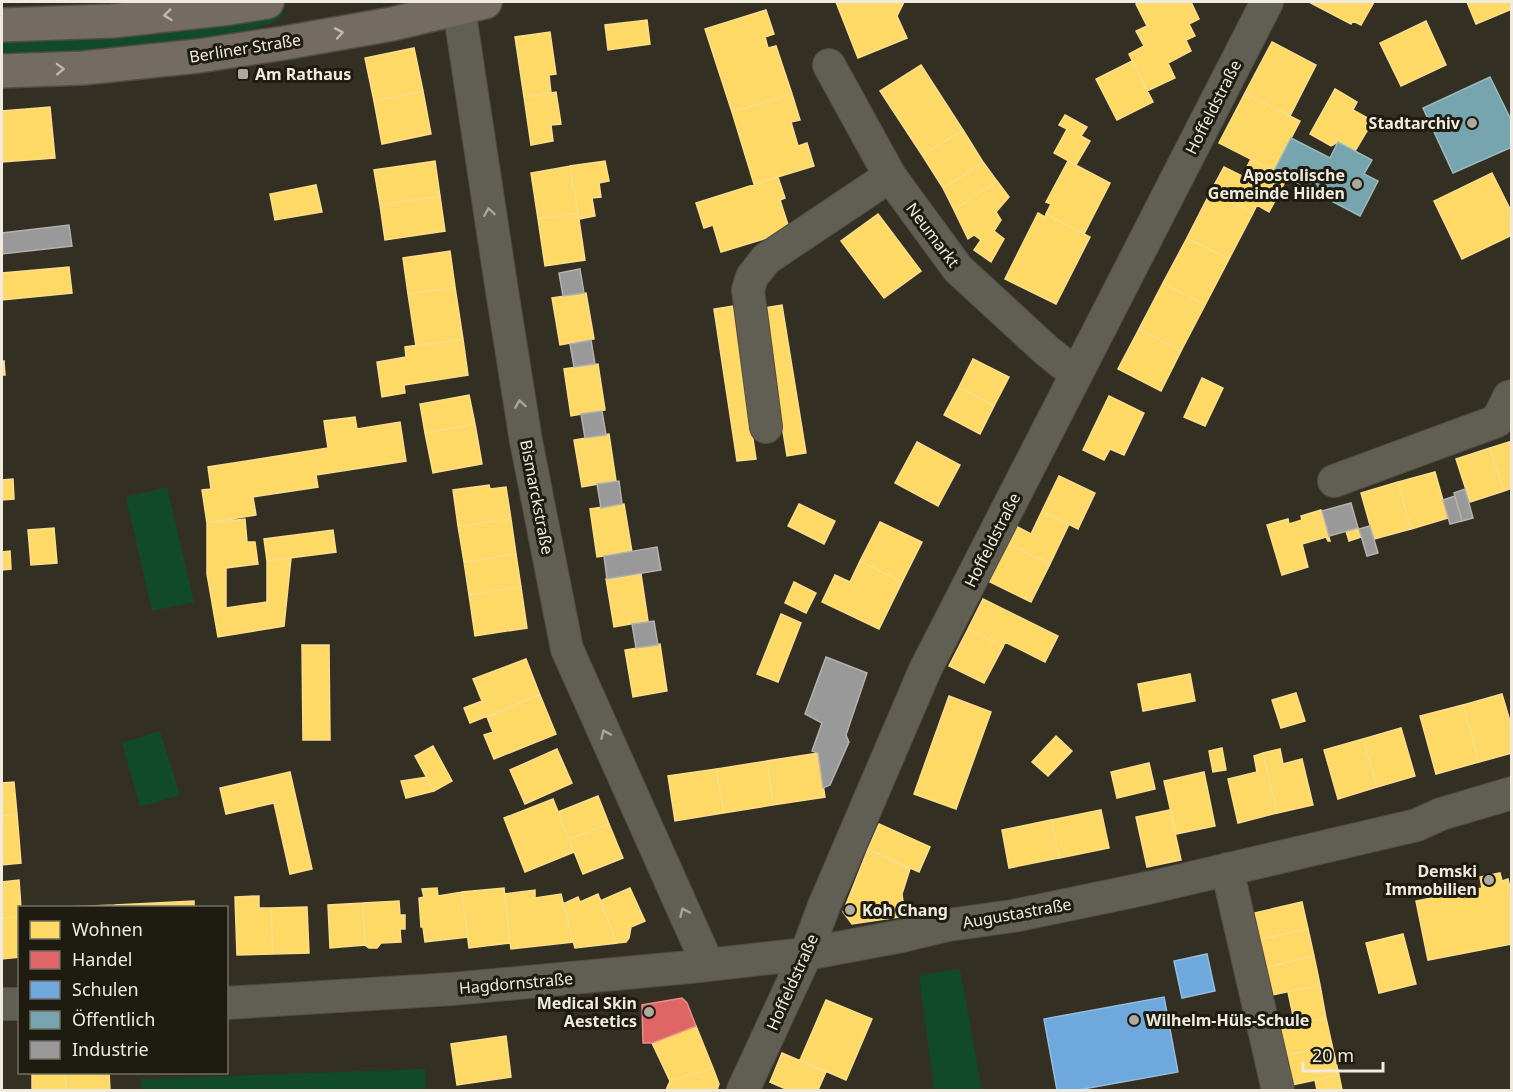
<svg xmlns="http://www.w3.org/2000/svg" width="1513" height="1092" viewBox="0 0 1513 1092" font-family="'Noto Sans',sans-serif">
<style>
.green{fill:#114a29}
.homes{fill:#ffd966;stroke:#fade8a;stroke-width:1.5}
.shops{fill:#e06666;stroke:#e58e8a;stroke-width:1.5}
.schools{fill:#6fa8dc;stroke:#96bcdd;stroke-width:1.5}
.public{fill:#76a5af;stroke:#9bbabd;stroke-width:1.5}
.industry{fill:#999;stroke:#b3b2ae;stroke-width:1.5}
.lines{fill:none;stroke-linecap:round;stroke-linejoin:round}
.minor-casing{stroke:#524d43;stroke-width:34}
.major-casing{stroke:#524d43;stroke-width:36}
.minor{stroke:#615e54;stroke-width:32}
.major{stroke:#746b63;stroke-width:33}
.oneway{stroke:#beb8ad}
.oneway2{stroke:#a8a499}
.poi-dot{fill:#aea99d;stroke:#1e1b11;stroke-width:2}
.labels{text-anchor:middle;stroke-width:6;stroke-linejoin:round;paint-order:stroke}
.street-label{font-size:16px;fill:#f0ebde;stroke:#1e1b11}
.poi-label{font-size:16px;font-weight:bold;fill:#f0ebde;stroke:#1e1b11;text-anchor:end}
</style>
<rect width="100%" height="100%" fill="#342f23"/>
<!-- green -->
<path class="green" d="M274,10L285,14C274,24 262,26 248,30C168,53 84,52 2,57V36Z
M167,487L194,602L152,611L126,497Z
M160,731L180,795L140,807L122,743Z
M960,969L982,1090H934L919,975Z
M425,1069L426,1090H142L141,1079Z"/>
<!-- homes -->
<path class="homes" d="M836,2H904L897,16L907,38L858,58Z
M1140,2H1191L1199,19L1189,24L1195,36L1186,40L1191,51L1168,63L1175,78L1147,91L1129,54L1144,46L1136,31L1147,26L1136,4Z
M1309,2H1374L1361,25L1353,21L1351,24Z
M1467,2H1512V9L1476,24Z
M766,10L774,34L765,37L768,48L776,46L792,94L732,112L705,29Z
M647,20L650,44L608,50L605,25Z
M1426,21L1446,65L1401,86L1380,43Z
M550,32L556,74L549,75L551,93L524,97L515,37Z
M1272,42L1316,65L1290,116L1245,93Z
M414,48L423,91L374,101L365,58Z
M1132,61L1153,102L1117,120L1096,79Z
M921,65L963,130L922,155L880,91Z
M1335,89L1357,102L1353,110L1373,121L1355,151L1338,142L1331,146L1310,134Z
M423,91L431,134L382,144L374,101Z
M556,92L561,124L551,125L553,141L531,145L524,97Z
M1245,93L1300,121L1274,171L1219,143Z
M792,94L800,120L791,122L798,146L807,143L814,166L754,184L732,112Z
M50,107L55,158L2,162V111Z
M1065,115L1087,127L1081,136L1090,141L1076,165L1054,153L1067,129L1059,125Z
M963,130L983,162L943,188L922,155Z
M1251,159L1287,178L1269,212L1257,205L1253,213L1211,191L1224,167L1242,176Z
M435,161L440,196L380,205L374,170Z
M605,161L609,181L599,183L601,197L592,198L595,216L579,219L570,166Z
M1068,161L1110,183L1084,234L1046,214L1051,204L1046,202Z
M983,162L997,181L954,210L943,188Z
M570,166L578,213L538,219L531,173Z
M1492,173L1512,213V235L1462,259L1434,201Z
M778,177L785,198L780,200L790,231L721,252L713,225L704,228L696,203Z
M997,181L1009,197L996,212L1001,220L994,231L1004,239L991,262L974,250L981,240L974,235L968,239L954,210Z
M316,185L322,212L275,220L270,194Z
M1211,191L1253,213L1229,259L1187,238Z
M440,196L445,231L385,240L380,205Z
M578,213L585,260L545,266L538,219Z
M1038,213L1045,217L1046,214L1090,237L1056,304L1005,279Z
M878,214L921,271L884,298L841,241Z
M1187,238L1229,259L1205,305L1163,283Z
M450,251L455,287L408,294L403,258Z
M69,267L72,293L2,300V273Z
M1163,283L1205,305L1181,351L1139,329Z
M455,287L463,339L416,346L408,294Z
M586,293L594,339L560,345L552,298Z
M782,305L806,453L787,456L763,308Z
M733,306L756,459L737,461L714,309Z
M1139,329L1181,351L1161,391L1118,369Z
M463,339L468,375L404,385L405,393L382,397L377,362L406,357L405,347Z
M973,359L1009,377L994,406L959,387Z
M4,361L5,375H2V362Z
M598,364L605,410L571,416L564,369Z
M1202,378L1223,388L1205,426L1184,417Z
M959,387L994,406L980,434L944,415Z
M469,395L475,424L425,433L420,404Z
M1109,396L1144,413L1124,455L1110,449L1104,460L1083,450Z
M355,417L357,429L400,422L406,461L316,475L318,487L253,497L256,515L207,523L202,490L211,489L208,467L328,448L324,421Z
M475,424L482,464L433,473L425,433Z
M609,434L616,481L582,487L574,440Z
M1512,441V488L1504,491L1490,448Z
M917,442L960,465L938,506L895,483Z
M1490,448L1504,491L1470,502L1456,459Z
M1435,472L1448,518L1411,529L1398,482Z
M1059,476L1095,493L1078,529L1042,511Z
M13,479L14,499L2,500V480Z
M1398,482L1411,529L1374,539L1361,493Z
M489,485L490,489L506,487L511,519L458,526L453,490Z
M624,504L632,552L597,557L590,509Z
M799,504L835,521L824,544L788,526Z
M1321,510L1330,541H1328L1326,537L1302,544L1308,567L1282,575L1267,525L1288,519L1289,524L1302,520L1301,516Z
M1042,511L1069,524L1050,564L1007,543L1016,526L1031,534Z
M245,519L247,542H255L258,564L226,568V608L267,602V561L291,558L284,626L218,637L207,574V523Z
M511,519L516,554L464,562L458,526Z
M880,522L922,542L902,582L860,561Z
M54,528L57,563L31,565L28,530Z
M1358,528L1361,537L1349,541L1346,531Z
M333,530L336,552L267,561L264,539Z
M1007,543L1050,564L1031,602L988,581Z
M10,551L11,569L2,570V552Z
M516,554L521,587L469,595L464,562Z
M860,561L902,582L879,629L822,602L835,575L850,582Z
M641,574L648,621L614,627L606,579Z
M794,582L816,593L806,613L785,603Z
M521,587L527,628L475,636L469,595Z
M983,599L1058,636L1045,662L1005,642L1003,647L968,629Z
M781,614L801,623L778,682L757,674Z
M968,629L1003,647L984,683L949,666Z
M660,644L667,691L633,697L625,650Z
M302,645H329L330,740H303Z
M526,659L540,695L470,723L464,708L482,701L473,679Z
M1190,674L1195,701L1143,711L1138,684Z
M1296,693L1305,721L1281,728L1272,700Z
M1502,694L1512,728V753L1479,762L1463,705Z
M540,695L556,734L494,759L484,735L493,732L487,717Z
M949,696L991,712L956,809L914,794Z
M1463,705L1479,762L1436,774L1420,716Z
M1401,728L1415,776L1377,787L1363,739Z
M1056,736L1072,751L1048,776L1032,762Z
M1363,739L1377,787L1338,799L1324,750Z
M433,746L452,781L434,791L415,756Z
M1222,748L1226,770L1213,772L1209,751Z
M557,749L572,783L525,804L510,770Z
M1280,749L1283,764L1302,759L1313,805L1277,813L1263,753Z
M818,753L825,797L773,805L767,761Z
M1263,753L1277,813L1238,823L1228,779L1257,772L1254,756Z
M767,761L773,805L724,813L716,769Z
M1149,763L1155,789L1117,798L1111,772Z
M716,769L724,813L675,821L668,776Z
M290,772L312,869L290,874L274,803L226,814L220,788Z
M1204,772L1215,826L1176,834L1164,781Z
M427,777L434,791L406,798L401,781Z
M14,782L17,814L2,816V783Z
M598,796L609,824L569,839L558,812Z
M553,799L574,852L525,872L504,818Z
M1101,810L1109,848L1059,858L1051,820Z
M1170,810L1181,860L1147,867L1136,817Z
M17,814L21,863L2,865V816Z
M1051,820L1059,858L1009,868L1002,830Z
M609,824L623,858L583,874L569,839Z
M879,824L930,847L919,872L868,849Z
M868,849L910,869L902,894L905,916L852,924L843,912Z
M1500,873L1502,881L1508,879L1512,896V944L1428,960L1416,901L1482,888L1480,877Z
M19,880L21,908H20V916L2,918V882Z
M437,888L438,896L462,892L468,937L425,942L423,927H421L419,898L424,897L422,889Z
M504,888L510,943L469,948L462,892Z
M630,888L645,921L631,927L629,938L626,942L617,943L600,901Z
M535,890V898L561,894L573,942L511,949L504,894Z
M598,894L617,943L575,948L563,904L578,897L580,902Z
M259,896V908H271L273,954L237,955L235,897Z
M194,901V908H115V905Z
M399,901L400,915H405V929H400L401,942L381,943L377,948H369L365,945L363,903Z
M1302,902L1308,929L1256,940L1250,914Z
M363,903L365,945L330,948L328,905Z
M115,905V908H63V907Z
M307,907L309,953L273,954L271,908Z
M20,916V957L2,959V918Z
M1308,929L1314,956L1262,968L1256,940Z
M1403,934L1416,984L1379,993L1366,943Z
M1314,956L1320,985L1268,996L1262,968Z
M1320,985L1326,1018L1295,1025L1288,992Z
M826,1000L872,1019L846,1080L800,1060Z
M1326,1018L1332,1045L1280,1057L1274,1029Z
M696,1026L713,1068L670,1081L652,1043Z
M506,1036L511,1077L457,1085L451,1044Z
M1332,1045L1339,1075L1287,1086L1280,1057Z
M782,1053L826,1072L818,1090H788L770,1082Z
M713,1068L719,1084L717,1090H666L670,1081Z
M32,1072H65L66,1090H32Z
M65,1072H109L110,1090H66Z
M1339,1075L1342,1090H1317L1315,1080Z"/>
<!-- shops -->
<path class="shops" d="M682,998L687,1003L696,1026L652,1043H643L642,1005Z"/>
<!-- schools -->
<path class="schools" d="M1207,954L1215,991L1182,998L1174,961Z
M1164,997L1178,1072L1078,1090H1057L1044,1019Z"/>
<!-- public -->
<path class="public" d="M1490,77L1512,122V147L1453,173L1423,108Z
M1291,138L1330,158L1338,142L1372,160L1364,174L1378,181L1360,216L1274,171Z"/>
<!-- industry -->
<path class="industry" d="M69,225L72,246L2,254V233Z
M580,269L584,293L563,296L559,273Z
M591,340L595,364L574,367L570,344Z
M602,411L606,435L585,438L581,414Z
M619,481L622,504L601,508L597,484Z
M1465,489L1473,518L1462,521L1454,493Z
M1455,496L1462,521L1450,524L1443,500Z
M1351,503L1358,528L1329,536L1322,511Z
M1370,526L1378,553L1367,556L1359,529Z
M657,547L661,570L607,579L604,556Z
M654,621L658,645L636,648L632,624Z
M826,657L867,673L846,735L849,742L830,785L823,788L818,753L812,751L822,723L805,714Z"/>
<g class="lines">
<!-- minor casing -->
<g class="minor-casing">
<path id="minor" d="M458,2L502,291L526,441L567,649L708,965
M829,65L890,176L958,269L1046,350L1076,374
M766,427L748,290L752,277L766,259L890,176
M1334,481L1497,421L1509,397L1512,396
M1227,869L1278,1090
M226,1003L452,989L690,967L806,954L902,936L948,925L1013,916L1148,888L1417,825L1441,814L1512,793
M2,1004H20
M743,1090L806,954L824,906L925,670L1267,2"/>
</g>
<!-- major casing -->
<g class="major-casing">
<path id="major" d="M2,25L112,21L230,8L267,2
M2,71L83,68L198,56L284,43L392,24L485,2"/>
</g>
<!-- minor -->
<use href="#minor" class="minor"/>
<!-- major -->
<use href="#major" class="major"/>
</g>
<!-- one-way arrows -->
<defs><path id="oneway-chevron" d="M-2-3.5L2.5 0L-2 3.5" fill="none" stroke-width="1.6" stroke-linecap="round" stroke-linejoin="round" transform="scale(1.5)"/></defs>
<g class="oneway">
<use href="#oneway-chevron" transform="translate(168 15) rotate(174)"/>
<use href="#oneway-chevron" transform="translate(339 33) rotate(-10)"/>
<use href="#oneway-chevron" transform="translate(60 69) rotate(-2)"/>
</g>
<g class="oneway2">
<use href="#oneway-chevron" transform="translate(489 212) rotate(-99)"/>
<use href="#oneway-chevron" transform="translate(520 404) rotate(-99)"/>
<use href="#oneway-chevron" transform="translate(605 734) rotate(-114)"/>
<use href="#oneway-chevron" transform="translate(684 912) rotate(-114)"/>
</g>
<!-- markers -->
<g class="poi-dot">
<rect x="237" y="68" width="12" height="12" rx="3"/>
<circle cx="1472" cy="123" r="6"/>
<circle cx="1357" cy="184" r="6"/>
<circle cx="1489" cy="880" r="6"/>
<circle cx="850" cy="910" r="6"/>
<circle cx="649" cy="1012" r="6"/>
<circle cx="1134" cy="1020" r="6"/>
</g>
<g class="labels">
<!-- street labels -->
<g class="street-label">
<text transform="translate(245 48) rotate(-9)" y="6">Berliner Straße</text>
<text transform="translate(1213 107) rotate(-63)" y="6">Hoffeldstraße</text>
<text transform="translate(933 235) rotate(53)" y="6">Neumarkt</text>
<text transform="translate(537 497) rotate(79)" y="6">Bismarckstraße</text>
<text transform="translate(992 540) rotate(-63)" y="6">Hoffeldstraße</text>
<text transform="translate(1017 913) rotate(-10)" y="6">Augustastraße</text>
<text transform="translate(792 982) rotate(-66)" y="6">Hoffeldstraße</text>
<text transform="translate(516 983) rotate(-5)" y="6">Hagdornstraße</text>
</g>
<!-- poi labels -->
<g class="poi-label">
<text x="255" y="80" text-anchor="start">Am Rathaus</text>
<text x="1460" y="129">Stadtarchiv</text>
<text x="1345" y="181">Apostolische<tspan x="1345" dy="18">Gemeinde Hilden</tspan></text>
<text x="1477" y="877">Demski<tspan x="1477" dy="18">Immobilien</tspan></text>
<text x="862" y="916" text-anchor="start">Koh Chang</text>
<text x="637" y="1009">Medical Skin<tspan x="637" dy="18">Aestetics</tspan></text>
<text x="1146" y="1026" text-anchor="start">Wilhelm-Hüls-Schule</text>
</g>
</g>
<!-- border -->
<rect width="1513" height="1092" fill="none" stroke="#f0ebde" stroke-width="6"/>
<!-- legend -->
<rect x="18" y="906" width="210" height="168" fill="#1e1b11" stroke="#726e63" stroke-width="1.5"/>
<rect x="30" y="921" width="30" height="18" fill="#ffd966" stroke="#726e63" stroke-width="1.5"/>
<text x="72" y="936" font-size="18" fill="#f0ebde">Wohnen</text>
<rect x="30" y="951" width="30" height="18" fill="#e06666" stroke="#726e63" stroke-width="1.5"/>
<text x="72" y="966" font-size="18" fill="#f0ebde">Handel</text>
<rect x="30" y="981" width="30" height="18" fill="#6fa8dc" stroke="#726e63" stroke-width="1.5"/>
<text x="72" y="996" font-size="18" fill="#f0ebde">Schulen</text>
<rect x="30" y="1011" width="30" height="18" fill="#76a5af" stroke="#726e63" stroke-width="1.5"/>
<text x="72" y="1026" font-size="18" fill="#f0ebde">Öffentlich</text>
<rect x="30" y="1041" width="30" height="18" fill="#999999" stroke="#726e63" stroke-width="1.5"/>
<text x="72" y="1056" font-size="18" fill="#f0ebde">Industrie</text>
<!-- scale -->
<path d="M1303 1062v9h80v-9" fill="none" stroke="#f0ebde" stroke-width="3"/>
<text x="1312" y="1062" font-size="18" fill="#f0ebde" stroke="#1e1b11" stroke-width="4.5" paint-order="stroke">20 m</text>
</svg>
